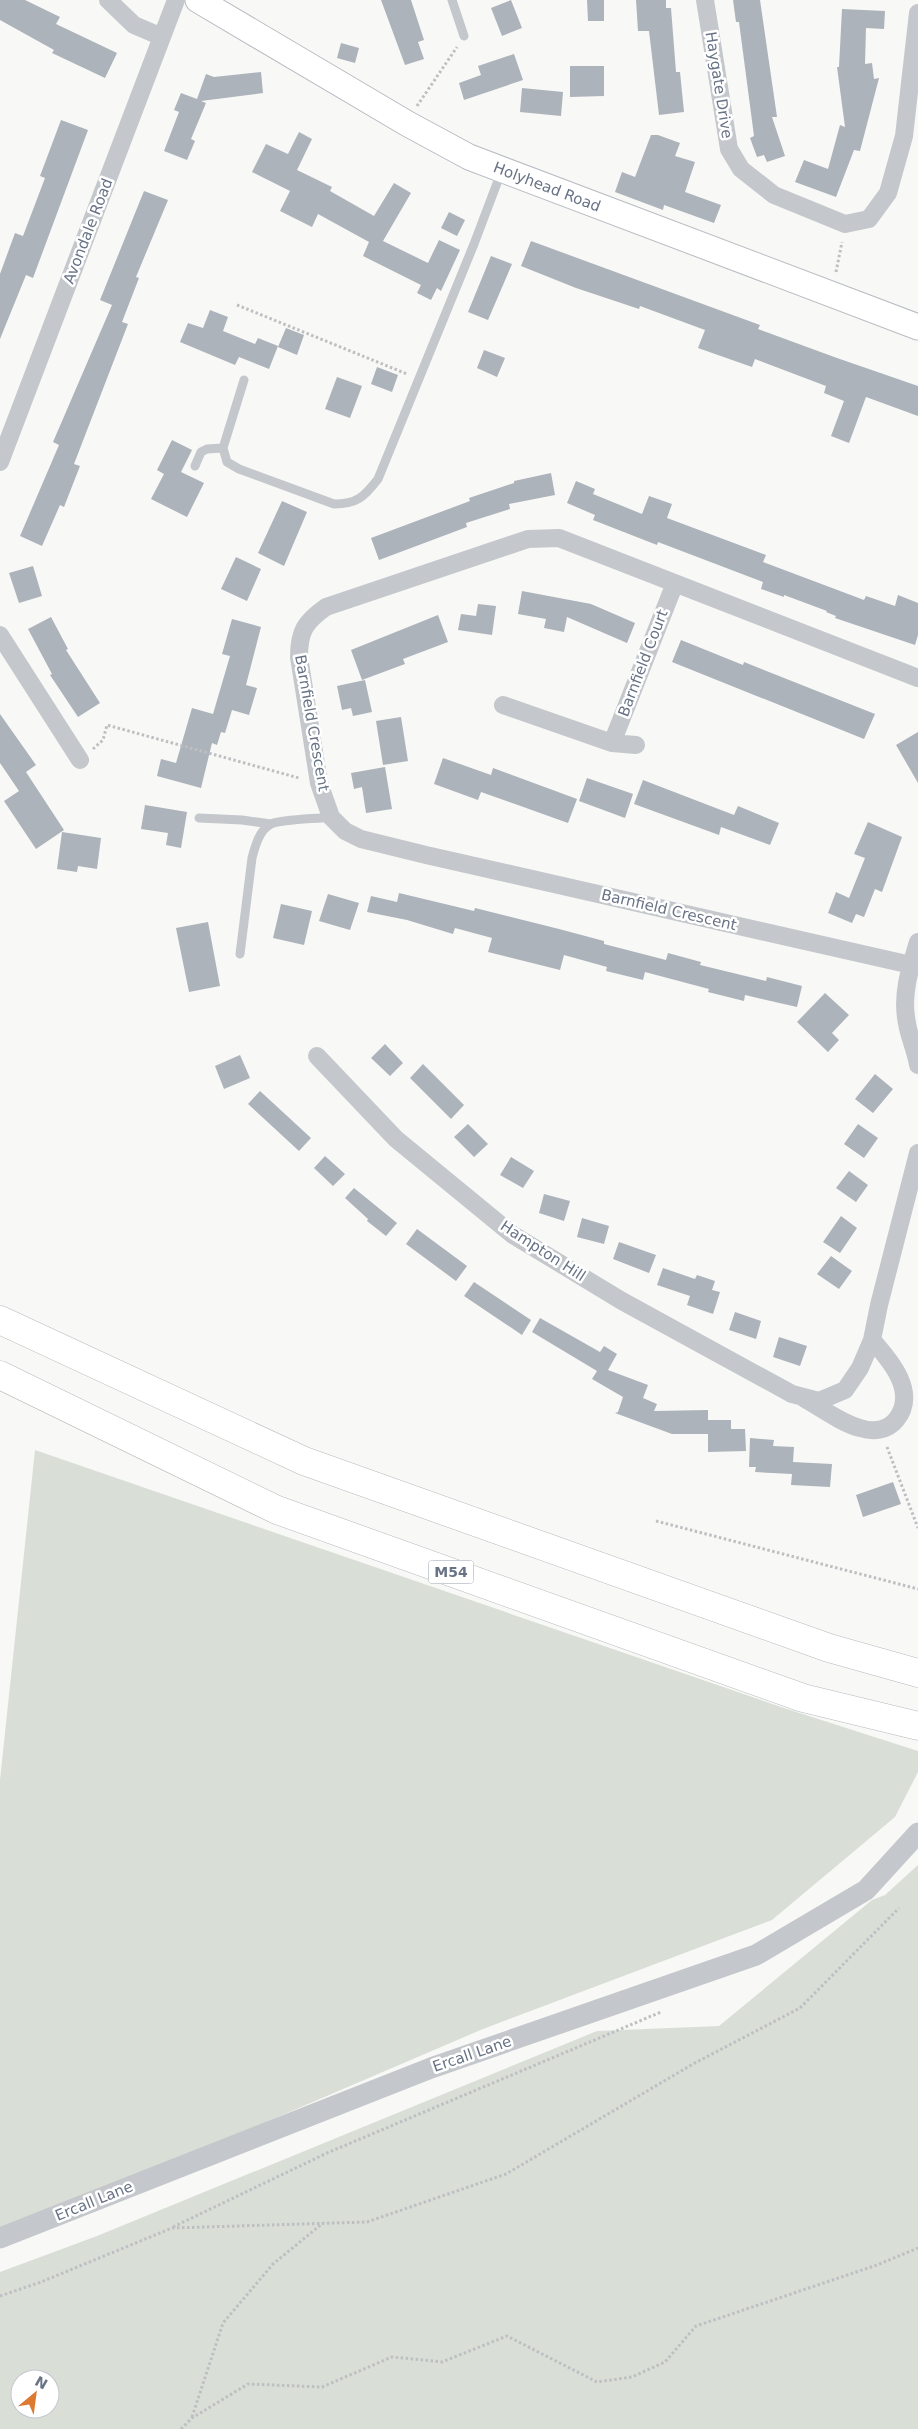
<svg xmlns="http://www.w3.org/2000/svg" width="918" height="2429" viewBox="0 0 918 2429" font-family="'DejaVu Sans',sans-serif">
<style>
.green{fill:#d9dfd7;fill-rule:evenodd}
.building{fill:#adb3ba}
.lines{fill:none;stroke-linecap:round;stroke-linejoin:round}
.secondary-casing{stroke:#b8bcc2;stroke-width:27}
.motorway-casing{stroke:#b7b9bd;stroke-width:29}
.path{stroke:#bebfc2;stroke-width:3;stroke-dasharray:2.5 2.5;stroke-linecap:butt}
.service{stroke:#c4c7cb;stroke-width:9}
.minor{stroke:#c4c7cb;stroke-width:18}
.tertiary{stroke:#c4c7cb;stroke-width:21}
.secondary{stroke:#fff;stroke-width:25}
.motorway{stroke:#fff;stroke-width:28}
.labels{text-anchor:middle;stroke-width:5;stroke-linejoin:round;paint-order:stroke}
.shield{fill:#fff;stroke:#959daa;stroke-width:1}
.shield-label{font-size:14px;font-weight:bold;fill:#687386}
.street-label{font-size:15px;fill:#687386;stroke:#fff}
</style>
<rect width="100%" height="100%" fill="#f8f8f6"/>
<!-- green -->
<path class="green" d="M35,1450L784,1708L918,1751V1772L895,1817L772,1920L483,2029L0,2236V1780Z
M918,1865V2429H0V2272L97,2236L597,2031L719,2026L872,1900L885,1895ZM20,2379H50V2409H20Z"/>
<!-- building -->
<path class="building" d="M0,0H25L60,17L56,24L117,53L105,78L52,53L54,50L0,20Z
M381,0H411L424,40L418,42L424,59L405,65Z
M511,0L522,28L502,36L491,8Z
M587,0H604V21H588Z
M636,0H666V8H671L676,72H680L684,112L659,115L649,31H638Z
M733,0H760L777,117H772L785,156L767,162L764,155L757,157L750,138L754,136L739,22H736Z
M842,9L885,11L884,29L866,28L865,64L872,63L874,79L879,78L860,151L854,150L836,197L795,182L804,160L828,169L840,125L845,127L837,67H839Z
M341,43L359,48L355,63L337,58Z
M514,54L523,80L464,100L459,83L481,75L478,66Z
M570,66H604V96L570,97Z
M261,72L263,93L201,101L206,103L191,139L195,141L187,160L164,151L179,112L174,110L181,93L197,99L206,74L214,77Z
M522,88L563,92L561,116L520,112Z
M61,120L88,130L33,278L26,275L0,339V274L15,233L23,236L45,178L40,176Z
M299,132L312,139L297,170L332,187L330,191L374,216L394,183L411,193L383,241L428,263L439,240L460,250L441,291L437,288L431,300L417,293L421,285L363,256L369,242L318,214L312,227L280,211L290,191L252,172L266,144L288,154Z
M651,135H658L680,143L675,156L695,162L685,192L721,205L714,223L664,205L663,210L615,192L622,172L635,177Z
M144,191L168,200L136,277L139,278L122,322L128,324L74,464L80,466L64,507L60,505L42,546L20,536L59,445L53,442L112,305L100,300Z
M449,212L465,220L457,236L441,228Z
M531,241L760,325L758,329L837,358L918,386V416L866,397L849,443L831,436L844,401L824,393L826,386L755,359L752,367L698,348L705,330L640,306L639,309L576,288L521,266Z
M491,256L512,264L488,320L468,312Z
M210,310L228,317L223,331L255,344L258,338L278,346L269,369L239,357L235,365L180,342L188,323L203,328Z
M286,328L304,335L297,355L278,347Z
M484,350L505,358L497,377L477,368Z
M377,367L398,375L392,392L371,384Z
M337,377L362,386L350,418L325,409Z
M172,440L192,450L181,472L204,483L187,517L151,499L164,474L157,470Z
M551,473L555,495L509,504L510,509L466,523L467,527L379,560L371,538L470,501L469,498L514,483V481Z
M576,481L595,489L593,494L642,514L649,496L672,504L667,518L766,555L763,562L864,600L866,596L895,606L898,595L918,603V635L915,645L835,618L836,616L826,612L827,611L784,595V597L761,589L763,582L658,542L657,545L593,520L595,515L567,503Z
M282,501L307,512L284,566L258,553Z
M236,557L261,569L247,601L221,589Z
M33,566L42,596L19,603L9,573Z
M522,591L591,604L635,623L627,643L567,617L564,632L544,628L546,619L518,614Z
M478,604L496,606L492,635L458,630L461,614L476,616Z
M438,615L448,642L403,659L405,664L362,680L351,650Z
M51,617L68,649L66,650L100,703L78,717L50,675L52,674L28,629Z
M232,619L261,627L246,685L257,688L249,715L232,710L225,733L221,732L217,745L212,743L201,788L157,776L161,759L176,763L192,708L213,714L230,656L222,654Z
M681,640L743,665L744,662L875,714L864,739L672,662Z
M365,680L372,712L353,716L351,708L342,710L337,686Z
M0,714L36,765L26,772L64,830L36,849L4,801L19,791L0,763Z
M401,717L408,761L383,765L376,721Z
M918,732V783L896,745Z
M443,758L491,775L493,768L577,799L568,823L481,792L478,800L434,784Z
M385,767L392,809L366,813L362,787L354,789L351,773Z
M587,778L633,794L625,818L579,801Z
M643,780L734,815L738,806L779,823L770,845L721,827L719,835L634,804Z
M145,805L187,812L181,848L166,845L168,833L141,829Z
M868,822L902,837L882,892L875,889L864,917L856,914L852,923L828,913L836,892L849,898L865,858L854,854Z
M62,832L101,838L97,869L78,866L77,872L57,869Z
M399,893L474,911L475,908L559,929L604,941V944L666,960L668,953L701,962L700,965L766,981L767,977L802,986L797,1007L745,995L744,1001L708,992L709,989L645,972L643,980L606,971L607,967L564,955L560,970L488,952L492,938L455,928L453,934L407,920L367,912L371,896L397,902Z
M328,894L359,903L350,930L319,921Z
M281,904L312,911L304,945L273,938Z
M208,922L220,986L189,992L176,928Z
M825,993L849,1015L832,1033L839,1040L828,1052L797,1022Z
M385,1044L403,1063L390,1076L371,1058Z
M240,1055L250,1078L224,1089L215,1066Z
M423,1064L464,1105L451,1119L410,1078Z
M875,1074L893,1089L873,1113L855,1099Z
M260,1091L311,1138L299,1151L248,1104Z
M468,1124L488,1144L474,1157L454,1137Z
M858,1124L878,1138L864,1158L844,1144Z
M325,1156L345,1174L333,1186L314,1168Z
M511,1157L534,1171L523,1188L500,1175Z
M849,1171L868,1185L856,1202L836,1188Z
M354,1188L397,1223L386,1236L367,1221L368,1219L345,1198Z
M544,1194L570,1201L564,1221L539,1213Z
M841,1216L857,1228L840,1253L823,1242Z
M582,1218L609,1226L604,1244L577,1237Z
M417,1229L467,1266L456,1281L406,1244Z
M619,1242L656,1255L649,1273L613,1259Z
M831,1256L852,1271L839,1289L817,1274Z
M663,1268L695,1279L697,1275L715,1281L712,1290L720,1292L713,1314L687,1305L690,1296L657,1285Z
M474,1282L531,1320L522,1335L464,1296Z
M735,1312L761,1321L756,1339L729,1330Z
M540,1318L600,1352L604,1346L617,1354L608,1370L648,1385L643,1398L657,1404L654,1411L708,1410V1420H731V1429H745L746,1451L708,1452V1434H672L615,1413L618,1412L623,1397L592,1379L597,1371L532,1332Z
M779,1337L807,1346L800,1366L773,1357Z
M750,1438L774,1440L773,1446L794,1447L793,1462L832,1464L830,1487L791,1485L792,1474L755,1472L756,1467H749Z
M893,1482L901,1504L863,1517L856,1495Z"/>
<g class="lines">
<!-- secondary casing -->
<g class="secondary-casing">
<path id="secondary" d="M198,0L408,124L469,157L918,327"/>
</g>
<!-- motorway casing -->
<g class="motorway-casing">
<path id="motorway" d="M0,1320L304,1461L829,1648L918,1673
M0,1375L277,1510L803,1698L918,1726"/>
</g>
<!-- path -->
<path class="path" d="M417,106L457,47
M836,272L842,242
M237,305L407,374
M93,749L103,740L107,725L299,778
M887,1447L918,1528
M656,1521L918,1589
M173,2227L327,2153L661,2012
M0,2296L41,2282L172,2228L367,2222L506,2174L693,2064L800,2008L899,1908
M192,2417L223,2323L273,2264L323,2223
M181,2429L192,2418L248,2384L322,2387L392,2357L442,2362L507,2336L597,2382L632,2377L665,2362L696,2326L877,2265L918,2248"/>
<!-- service -->
<path class="service" d="M452,0L464,36
M244,380L223,448L227,462L239,469L334,504C357,504 364,497 378,479L474,244L502,170
M195,466L201,452L207,449L223,448
M199,818L242,820L271,824
M240,954L252,858C255,847 259,830 271,824C283,819 317,819 331,817"/>
<!-- minor -->
<path class="minor" d="M108,0L134,25L162,37
M705,0L729,149L741,169L774,195L845,224L869,219L888,193L904,136L918,13
M0,462L176,0
M0,635L80,760
M503,705L612,743L636,745
M612,743L675,583
M918,942C910,968 901,996 907,1023C909,1037 916,1051 918,1065
M911,965L426,855L361,839L345,831L331,817L319,783L299,657C299,631 305,622 326,607L528,539L559,538L918,678
M317,1056L396,1139L513,1235L622,1301L792,1394L819,1401L845,1390L860,1368L872,1340L879,1305L918,1153
M805,1399C821,1408 843,1424 860,1428C873,1432 887,1431 896,1420C918,1393 891,1361 872,1340"/>
<!-- tertiary -->
<path class="tertiary" d="M0,2238L431,2068L756,1955L866,1890L918,1833"/>
<!-- secondary -->
<use href="#secondary" class="secondary"/>
<!-- motorway -->
<use href="#motorway" class="motorway"/>
</g>
<g class="labels">
<!-- shield labels -->
<rect class="shield" x="428.5" y="1560.5" width="45" height="23" rx="4"/>
<g class="shield-label">
<text x="451" y="1577">M54</text>
</g>
<!-- street labels -->
<g class="street-label">
<text transform="translate(719 85) rotate(81)" y="5">Haygate Drive</text>
<text transform="translate(547 187) rotate(21)" y="5">Holyhead Road</text>
<text transform="translate(88 231) rotate(-69)" y="5">Avondale Road</text>
<text transform="translate(643 663) rotate(-69)" y="5">Barnfield Court</text>
<text transform="translate(312 723) rotate(80)" y="5">Barnfield Crescent</text>
<text transform="translate(669 910) rotate(13)" y="5">Barnfield Crescent</text>
<text transform="translate(543 1251) rotate(33)" y="5">Hampton Hill</text>
<text transform="translate(472 2054) rotate(-19)" y="5">Ercall Lane</text>
<text transform="translate(94 2201) rotate(-22)" y="5">Ercall Lane</text>
</g>
</g>
<!-- north arrow -->
<g transform="translate(35 2394) rotate(29)"><circle r="24" fill="#ffffff" stroke="#c3c7cf"/>
<path d="M0-4L9 19L0 12L-9 19Z" fill="#dd7a31"/>
<text y="-8" font-size="14" font-weight="bold" text-anchor="middle" fill="#687386">N</text>
</g>
</svg>
